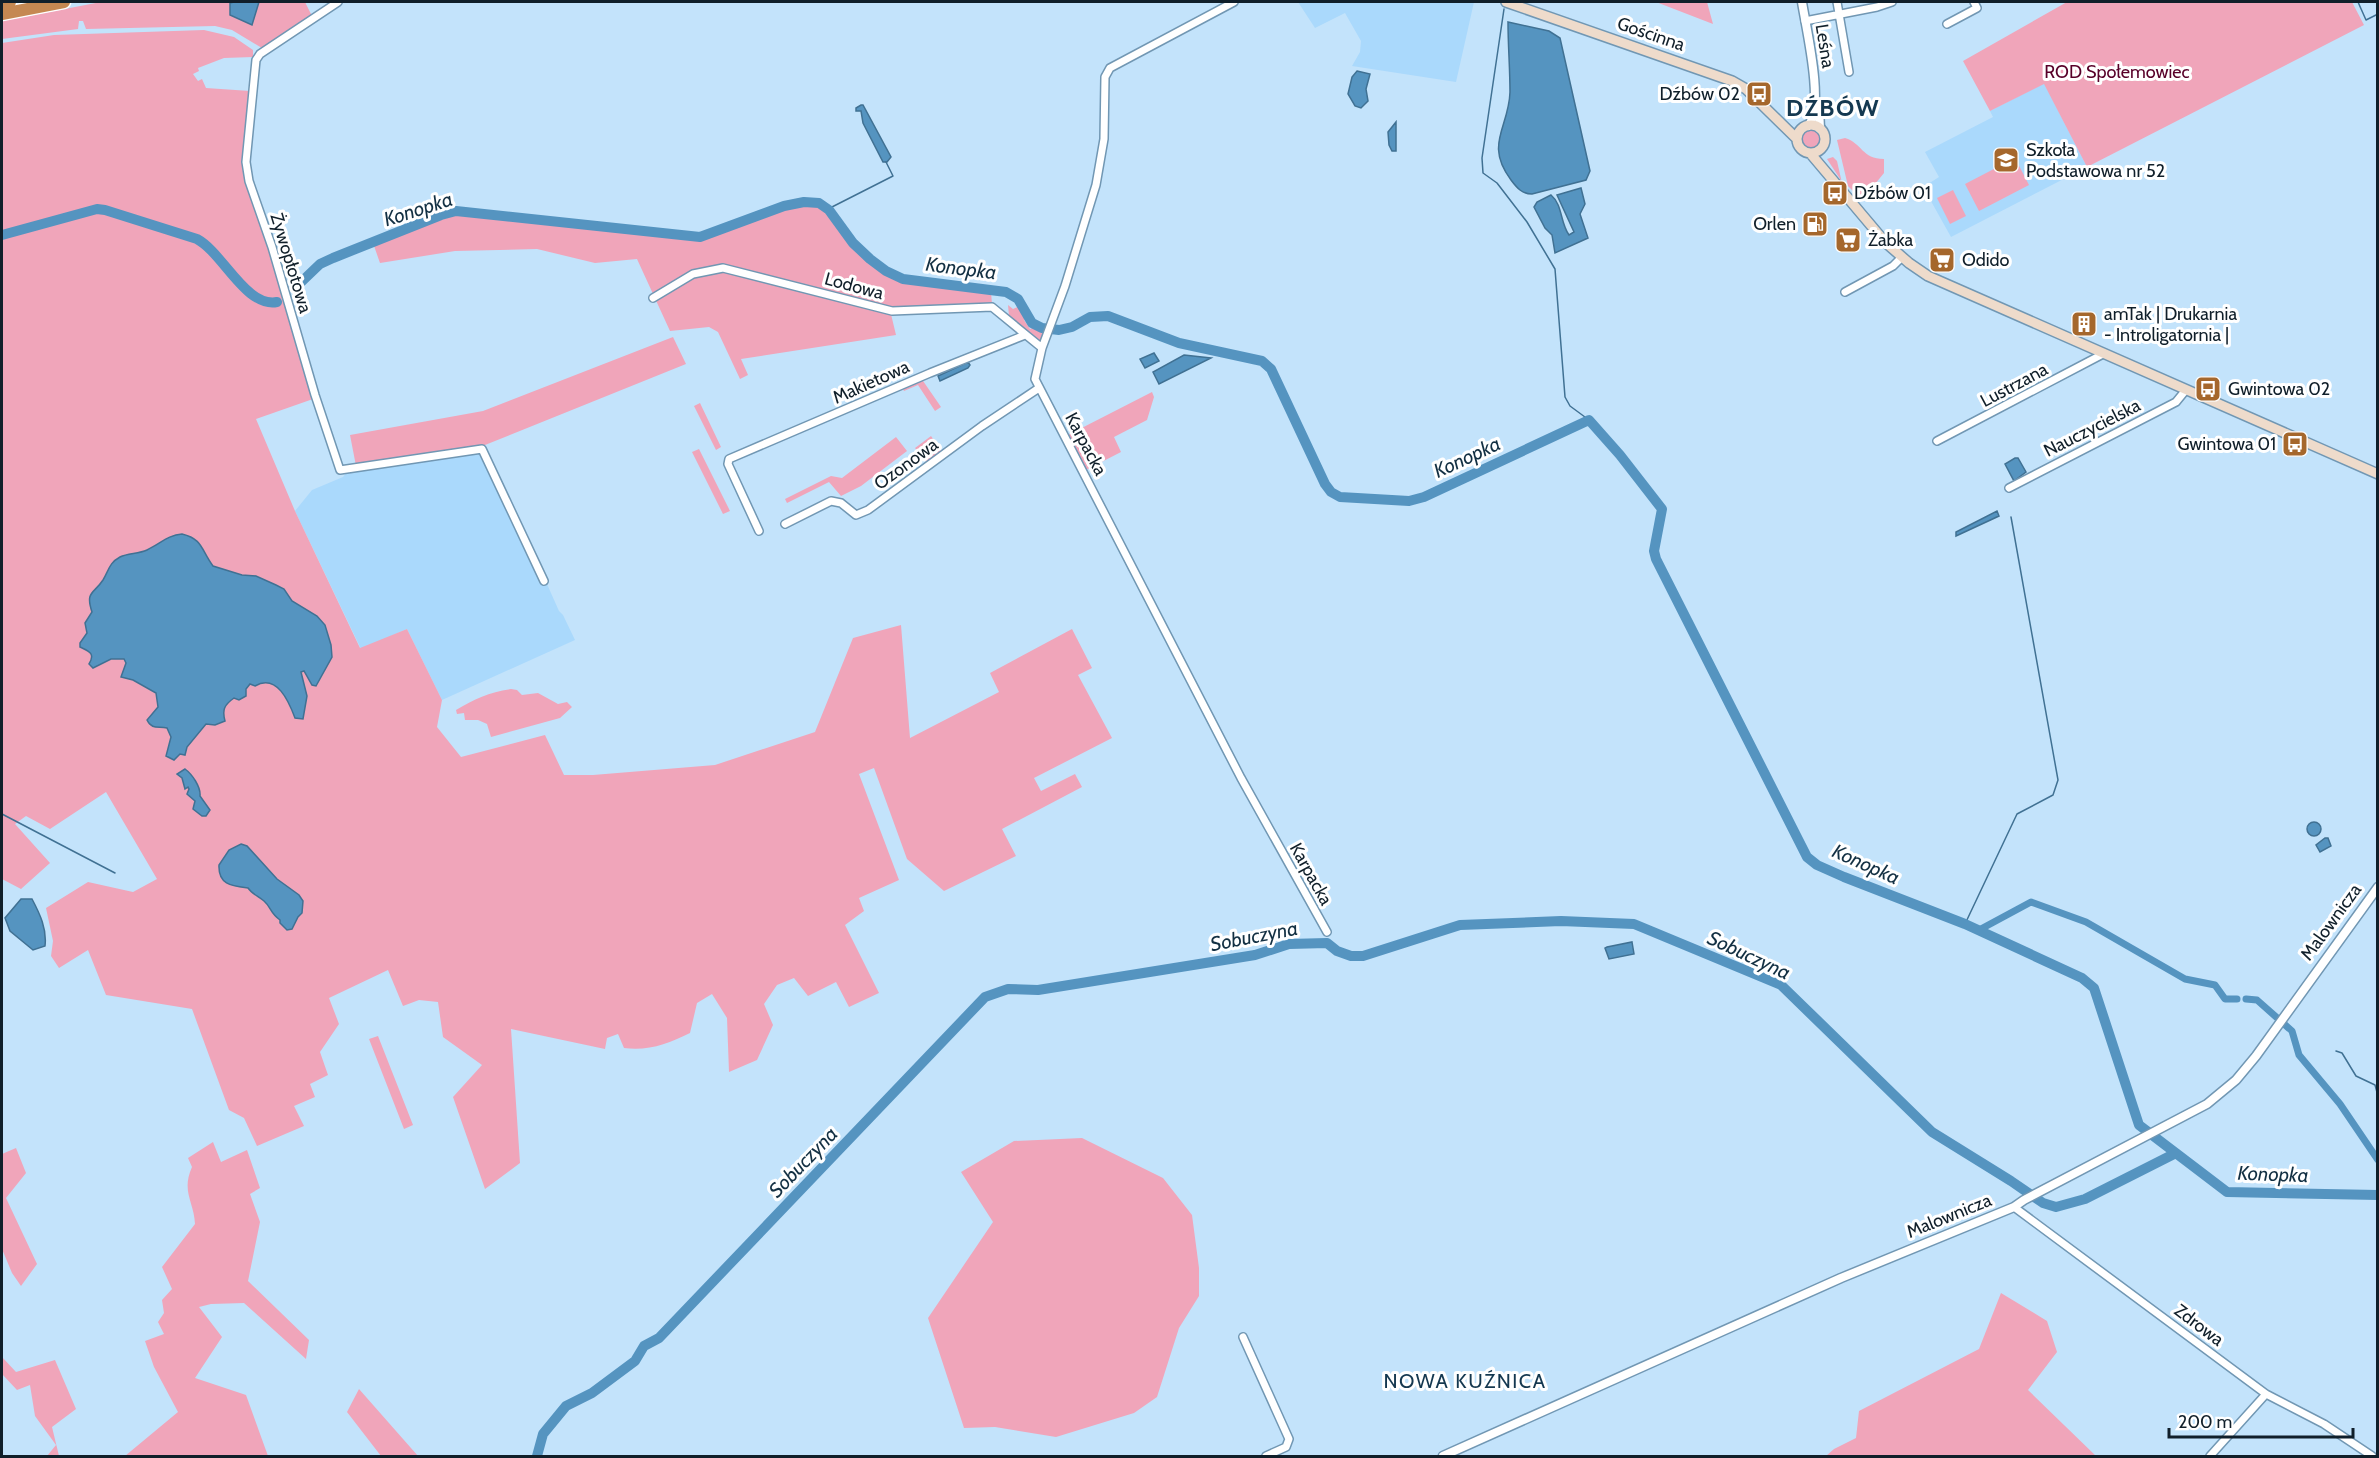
<svg xmlns="http://www.w3.org/2000/svg" width="2379" height="1458" viewBox="0 0 2379 1458" font-family="Cabin,sans-serif">
<style>
.built{fill:#aad9fc}
.green{fill:#f0a5ba}
.water{fill:#5594c0;stroke:#407193;stroke-width:1.5}
.lines{fill:none;stroke-linecap:round;stroke-linejoin:round}
.stream{stroke:#407193;stroke-width:1.5}
.canal{stroke:#5594c0;stroke-width:7}
.river{stroke:#5594c0;stroke-width:10}
.minor-casing{stroke:#7197b3;stroke-width:10}
.tertiary-casing{stroke:#7197b3;stroke-width:11}
.secondary-casing{stroke:#7197b3;stroke-width:12}
.motorway-casing{stroke:#fff;stroke-width:15}
.minor{stroke:#fff;stroke-width:7}
.tertiary{stroke:#fff;stroke-width:8}
.secondary{stroke:#eedbcb;stroke-width:9}
.motorway{stroke:#c58852;stroke-width:12}
.labels{text-anchor:middle;stroke-width:6;stroke-linejoin:round;paint-order:stroke}
.street-label{font-size:18px;fill:#101f2a;stroke:#fff}
.park-label{font-size:18px;fill:#580029;stroke:#fff}
.poi-label{font-size:18px;fill:#101f2a;stroke:#fff;text-anchor:start}
.water-label{font-size:20px;font-style:italic;fill:#133043;stroke:#fff}
.neighbourhood-label{font-size:20px;letter-spacing:1.5px;fill:#143850;stroke:#fff}
.district-label{font-size:24px;font-weight:bold;letter-spacing:1.5px;fill:#143850;stroke:#fff}
</style>
<rect width="100%" height="100%" fill="#c3e3fb"/>
<!-- built -->
<path class="built" d="M1298,2H1474L1456,82L1352,66L1360,52L1361,41L1345,13L1315,28Z
M2044,83L2087,167L1951,237L1927,194L1932,192L1928,184L1939,177L1925,152L1993,117L1990,111Z
M485,445L559,611L563,615L575,640L442,700L407,629L361,649L295,511L312,490L343,477L351,467Z"/>
<!-- green -->
<path class="green" d="M101,2H305L312,16L262,48L232,30L215,26L86,29L83,21H79L78,29L2,39V21Z
M1656,2H1707L1713,24Z
M2067,2H2352L2364,25L2087,167L2044,84L1990,111L1963,61Z
M204,30L234,37L253,50V57L224,58L198,68L199,71L193,74L198,81L202,79L206,88L250,91L243,161L313,399L256,419L295,511L360,648L407,629L442,700L437,727L461,757L545,735L564,775H593L715,765L815,732L853,638L901,625L910,738L999,692L990,673L1072,629L1092,668L1078,675L1112,738L1034,778L1041,791L1075,774L1082,787L1002,829L1016,856L944,891L907,859L874,768L859,774L899,880L859,898L864,911L845,925L879,993L849,1007L836,982L808,996L794,978L777,985L764,1004L773,1025L757,1060L729,1072L727,1018L712,994L697,1003L690,1033C668,1044 649,1051 624,1048L618,1034L607,1038L605,1049L511,1029L520,1163L485,1189L453,1097L482,1065L443,1037L438,1002L419,1000L403,1006L388,970L329,998L339,1024L320,1052L328,1075L310,1084L315,1097L294,1106L304,1126L257,1146L244,1118L229,1110L192,1009L106,995L88,950L59,968L51,956L53,941L46,908L88,882L133,892L157,879L106,792L50,829L26,816L15,824L50,863L21,889L2,879V43L54,35Z
M1802 139a9 9 0 1 1 18 0a9 9 0 1 1-18 0Z
M1845,138C1862,143 1862,159 1884,159V173L1862,200L1848,186L1837,140Z
M1833,157L1837,161L1842,183L1848,191L1827,159Z
M2015,158L2029,185L1979,211L1965,184Z
M1953,190L1966,216L1950,224L1937,198Z
M802,204H812L822,208L858,251L889,277L909,283L991,292L992,304L890,310L896,335L741,359L748,375L740,379L718,332L709,327L670,331L637,259L595,263L537,249L455,251L380,263L373,243L458,214L701,240Z
M1008,305L1013,309L1020,306L1026,316L1024,320L1030,329L1034,327L1043,332V340L1037,341L1009,316Z
M673,337L686,364L485,445L356,466L350,435L483,411Z
M921,378L941,407L935,411L918,385L904,391L902,387Z
M1152,392L1154,397L1147,420L1114,437L1121,452L1086,470L1068,435Z
M700,403L721,447L716,450L694,406Z
M931,436L943,453L928,464L915,448Z
M896,437L907,451L861,486L841,496L829,482L787,503L785,499L831,476L842,478Z
M699,449L730,511L723,514L692,452Z
M511,689L517,690L522,695L538,693L558,704L567,702L572,707L560,718L491,737L487,724L478,720H465L464,713L457,714L456,710C474,699 490,692 511,689Z
M378,1036L413,1125L404,1129L369,1039Z
M1082,1138L1163,1178L1192,1215L1199,1268V1296L1179,1328L1157,1397L1134,1413L1056,1437L995,1427L964,1428L928,1318L993,1222L961,1172L1014,1141Z
M213,1142L221,1162L247,1150L260,1188L250,1194L260,1222L248,1281L309,1340L306,1359L244,1303L211,1304L199,1307L222,1337L195,1378L246,1395L268,1456H125L178,1412L154,1367L145,1341L164,1334L158,1322L164,1313L162,1300L172,1289L162,1267L195,1224C194,1201 181,1192 192,1167L188,1158Z
M16,1148L26,1173L6,1198L37,1264L21,1286L12,1273L2,1249V1154Z
M2001,1293L2047,1321L2057,1352L2028,1390L2096,1456H1826L1834,1449L1856,1438L1859,1411L1979,1349Z
M2,1357L16,1372L55,1360L76,1409L52,1427L59,1456H47L56,1445L35,1416L30,1385L17,1390L2,1374Z
M359,1389L418,1456H381L347,1412Z"/>
<!-- water -->
<path class="water" d="M234,2H259L252,25L230,15V3Z
M1508,22L1549,31L1560,38L1590,171L1586,180L1532,194C1522,194 1517,188 1511,180C1484,144 1509,128 1510,92C1510,69 1508,45 1508,22Z
M1357,71L1370,74L1366,89L1368,101L1361,108L1355,106L1348,94L1352,77Z
M861,105H863L891,157L887,162H883L863,123L861,111H856V108Z
M1396,122V151H1392L1389,145L1388,132Z
M1581,188L1585,204L1580,214L1588,238L1555,253L1552,235L1545,228L1534,207L1537,202L1551,195C1563,205 1560,223 1569,235L1574,232L1557,195Z
M1154,353L1159,361L1145,368L1140,359Z
M1184,355L1211,358L1159,384L1153,372Z
M968,362L970,365L968,368L940,381L938,376Z
M2015,458H2018L2026,472L2014,481L2005,464Z
M1997,511L1999,516L1956,536V532Z
M182,534C203,539 201,550 213,566L242,575L256,576L276,585L284,589L292,601L317,616L325,625L331,645L332,657L316,686L312,685L304,671L301,672L307,696L303,719L295,718C289,702 277,673 255,686L250,684L246,689V696L239,700L234,698C224,705 222,710 225,721L215,725L206,724L187,747L185,755L180,754L174,760L166,756L171,737L167,728C158,726 152,730 147,720L158,707L156,693L133,680L121,677L126,663L124,659H111L93,668L89,664C96,653 88,651 80,647V643L87,633L85,623L92,612C85,591 94,594 103,580C109,570 109,563 120,557C128,553 138,554 147,550C160,544 168,535 182,534Z
M185,769C192,774 201,787 200,796L210,810L206,816H202L193,809L195,801L187,794L189,789L188,787L185,789L182,778L177,774Z
M2307 829a7 7 0 1 1 14 0a7 7 0 1 1-14 0Z
M2325,838H2328L2331,846L2320,852L2316,845Z
M241,844L247,846L277,879L299,895L303,901L302,913L298,917L292,929L287,930L280,923V920C270,913 271,907 264,901C258,896 252,894 248,888C232,886 218,885 219,865L229,850Z
M21,899H32C40,914 47,929 45,946L33,950L10,931L5,918Z
M1632,942L1634,954L1609,959L1605,948L1607,947Z"/>
<g class="lines">
<!-- stream -->
<path class="stream" d="M2358,2L2366,20L2378,14
M1504,9L1482,158L1483,173L1497,183L1527,222L1555,269L1565,397L1570,406L1589,420
M828,209L893,176L886,162
M2,814L115,873
M1965,924L2017,814L2053,795L2058,780L2011,517
M2336,1051L2342,1053L2356,1076L2375,1085L2378,1096"/>
<!-- canal -->
<path class="canal" d="M1979,930L2031,902L2086,922L2185,979L2215,985L2225,999H2237
M2246,999L2257,1000L2292,1031L2299,1055L2340,1104L2378,1160"/>
<!-- river -->
<path class="river" d="M2,235L97,209L105,210L197,239C223,253 246,308 277,302
M297,286L320,264L333,258L441,215L456,211L700,237L784,206L804,202L819,203L829,210L853,243L870,259L886,271L903,279L1006,292L1018,299L1032,323L1042,328L1059,330L1072,327L1090,317L1108,316L1179,343L1262,361L1271,369L1325,484L1331,492L1340,497L1409,501L1424,497L1589,420L1620,455L1662,509L1654,551L1656,559L1807,857L1817,865L1844,877L1965,924L2082,978L2094,988L2139,1125L2227,1192L2378,1195
M537,1456L543,1434L566,1406L592,1393L635,1361L644,1346L659,1338L985,997L1008,989L1038,990L1255,955L1289,944L1327,943L1337,951L1351,956H1363L1460,925L1561,921L1634,924L1781,985L1932,1132L2011,1181L2043,1203L2056,1207L2085,1199L2176,1153"/>
<!-- minor casing -->
<g class="minor-casing">
<path id="minor" d="M338,2L260,54L256,60L246,162L249,181L272,247L315,395L340,470L482,449L544,581
M1234,2L1110,68L1105,77L1104,139L1096,185L1065,286L1042,348L1035,379L1241,778L1327,932
M1837,2L1849,72
M1805,21L1877,7L1892,2
M1947,24L1977,8L1974,2
M1845,292L1893,266L1902,257
M653,298L693,274L723,268L892,311L992,307L1042,348
M1937,441L2103,354
M2009,488L2176,402L2185,391
M785,524L831,501L841,503L856,515L868,510L982,426L1039,388
M759,531L728,464L729,459L930,373L1025,335
M2014,1207L2266,1394L2324,1424L2372,1456
M1243,1337L1289,1439L1286,1447L1266,1456
M2210,1456L2266,1394"/>
</g>
<!-- tertiary casing -->
<g class="tertiary-casing">
<path id="tertiary" d="M1802,2C1806,28 1825,107 1808,126
M1819,107L1820,129
M1443,1456L1841,1278L2014,1207L2024,1200L2207,1104L2236,1080L2256,1056L2378,887"/>
</g>
<!-- secondary casing -->
<g class="secondary-casing">
<path id="secondary" d="M1506,2L1732,81L1746,89L1797,139
M1797 139a14 14 0 1 1 28 0a14 14 0 1 1-28 0Z
M1810,153L1885,242L1909,263L1928,276L2378,474"/>
</g>
<!-- motorway casing -->
<g class="motorway-casing">
<path id="motorway" d="M2,3L10,2
M2,14L64,2"/>
</g>
<!-- minor -->
<use href="#minor" class="minor"/>
<!-- tertiary -->
<use href="#tertiary" class="tertiary"/>
<!-- secondary -->
<use href="#secondary" class="secondary"/>
<!-- motorway -->
<use href="#motorway" class="motorway"/>
</g>
<!-- icons -->
<defs>
<g id="bus-square" transform="scale(1.35)"><rect x="-9" y="-9" width="18" height="18" rx="4" fill="#a5672c" stroke="#fff"/><path d="M-5-6H5V4H4V6H2V4H-2V6H-4V4H-5ZM-3.5-4V0h7V-4ZM-3.5 1.2v1.5H-2V1.2ZM2 1.2v1.5H3.5V1.2Z" fill="#fff"/></g>
<g id="school-square" transform="scale(1.35)"><rect x="-9" y="-9" width="18" height="18" rx="4" fill="#a5672c" stroke="#fff"/><path d="M0-5L7-2L0 1L-7-2ZM-4 1L0 2.5L4 1V4Q0 6-4 4Z" fill="#fff"/></g>
<g id="fuel-square" transform="scale(1.35)"><rect x="-9" y="-9" width="18" height="18" rx="4" fill="#a5672c" stroke="#fff"/><path d="M-5.5-6h7V0h2V4h1.3V-2.5L3-4.5l.8-.8L6-3V5H2.5V1h-1V6h-7ZM-4.2-4.7v3.2H.2V-4.7Z" fill="#fff"/></g>
<g id="supermarket-square" transform="scale(1.35)"><rect x="-9" y="-9" width="18" height="18" rx="4" fill="#a5672c" stroke="#fff"/><path d="M-6-5.5h2.5l.6 2H6L4.5 2H-2.5L-4.4-4H-6ZM-1.5 3.2a1.3 1.3 0 1 0 .1 0ZM3 3.2a1.3 1.3 0 1 0 .1 0Z" fill="#fff"/></g>
<g id="building-square" transform="scale(1.35)"><rect x="-9" y="-9" width="18" height="18" rx="4" fill="#a5672c" stroke="#fff"/><path d="M-4-6H4V6H1V3H-1V6H-4ZM-2.5-4.3h1.7v1.8h-1.7ZM.8-4.3h1.7v1.8H.8ZM-2.5-1h1.7V.8h-1.7ZM.8-1h1.7V.8H.8Z" fill="#fff"/></g>
</defs>
<g fill-rule="evenodd">
<use href="#bus-square" x="1759" y="94"/>
<use href="#school-square" x="2006" y="160"/>
<use href="#bus-square" x="1835" y="193"/>
<use href="#fuel-square" x="1815" y="224"/>
<use href="#supermarket-square" x="1848" y="240"/>
<use href="#supermarket-square" x="1942" y="260"/>
<use href="#building-square" x="2084" y="324"/>
<use href="#bus-square" x="2208" y="389"/>
<use href="#bus-square" x="2295" y="444"/>
</g>
<g class="labels">
<!-- street labels -->
<g class="street-label">
<text transform="translate(1651 34) rotate(19)" y="6">Gościnna</text>
<text transform="translate(1825 46) rotate(81)" y="6">Leśna</text>
<text transform="translate(291 263) rotate(73)" y="6">Żywopłotowa</text>
<text transform="translate(854 286) rotate(15)" y="6">Lodowa</text>
<text transform="translate(871 382) rotate(-24)" y="6">Makietowa</text>
<text transform="translate(2014 385) rotate(-28)" y="6">Lustrzana</text>
<text transform="translate(2092 428) rotate(-27)" y="6">Nauczycielska</text>
<text transform="translate(1086 444) rotate(62)" y="6">Karpacka</text>
<text transform="translate(906 464) rotate(-36)" y="6">Ozonowa</text>
<text transform="translate(1311 874) rotate(61)" y="6">Karpacka</text>
<text transform="translate(2331 922) rotate(-54)" y="6">Malownicza</text>
<text transform="translate(1949 1216) rotate(-22)" y="6">Malownicza</text>
<text transform="translate(2199 1325) rotate(37)" y="6">Zdrowa</text>
</g>
<!-- park labels -->
<g class="park-label">
<text x="2117" y="78">ROD Społemowiec</text>
</g>
<!-- poi labels -->
<g class="poi-label">
<text x="1740" y="100" text-anchor="end">Dźbów 02</text>
<text x="2026" y="156">Szkoła<tspan x="2026" dy="21">Podstawowa nr 52</tspan></text>
<text x="1854" y="199">Dźbów 01</text>
<text x="1796" y="230" text-anchor="end">Orlen</text>
<text x="1868" y="246">Żabka</text>
<text x="1962" y="266">Odido</text>
<text x="2104" y="320">amTak | Drukarnia<tspan x="2104" dy="21">- Introligatornia |</tspan></text>
<text x="2228" y="395">Gwintowa 02</text>
<text x="2276" y="450" text-anchor="end">Gwintowa 01</text>
</g>
<!-- water labels -->
<g class="water-label">
<text transform="translate(418 209) rotate(-18)" y="7">Konopka</text>
<text transform="translate(961 268) rotate(7)" y="7">Konopka</text>
<text transform="translate(1467 457) rotate(-25)" y="7">Konopka</text>
<text transform="translate(1866 864) rotate(24)" y="7">Konopka</text>
<text transform="translate(1254 936) rotate(-11)" y="7">Sobuczyna</text>
<text transform="translate(1749 955) rotate(25)" y="7">Sobuczyna</text>
<text transform="translate(803 1162) rotate(-46)" y="7">Sobuczyna</text>
<text transform="translate(2273 1174) rotate(2)" y="7">Konopka</text>
</g>
<!-- neighbourhood labels -->
<g class="neighbourhood-label">
<text x="1465" y="1388">NOWA KUŹNICA</text>
</g>
<!-- district labels -->
<g class="district-label">
<text x="1833" y="116">DŹBÓW</text>
</g>
</g>
<!-- border -->
<rect width="2379" height="1458" fill="none" stroke="#101f2a" stroke-width="6"/>
<!-- scale -->
<path d="M2169 1428v9h184v-9" fill="none" stroke="#101f2a" stroke-width="3"/>
<text x="2178" y="1428" font-size="18" fill="#101f2a" stroke="#ffffff" stroke-width="4.5" paint-order="stroke">200 m</text>
</svg>
